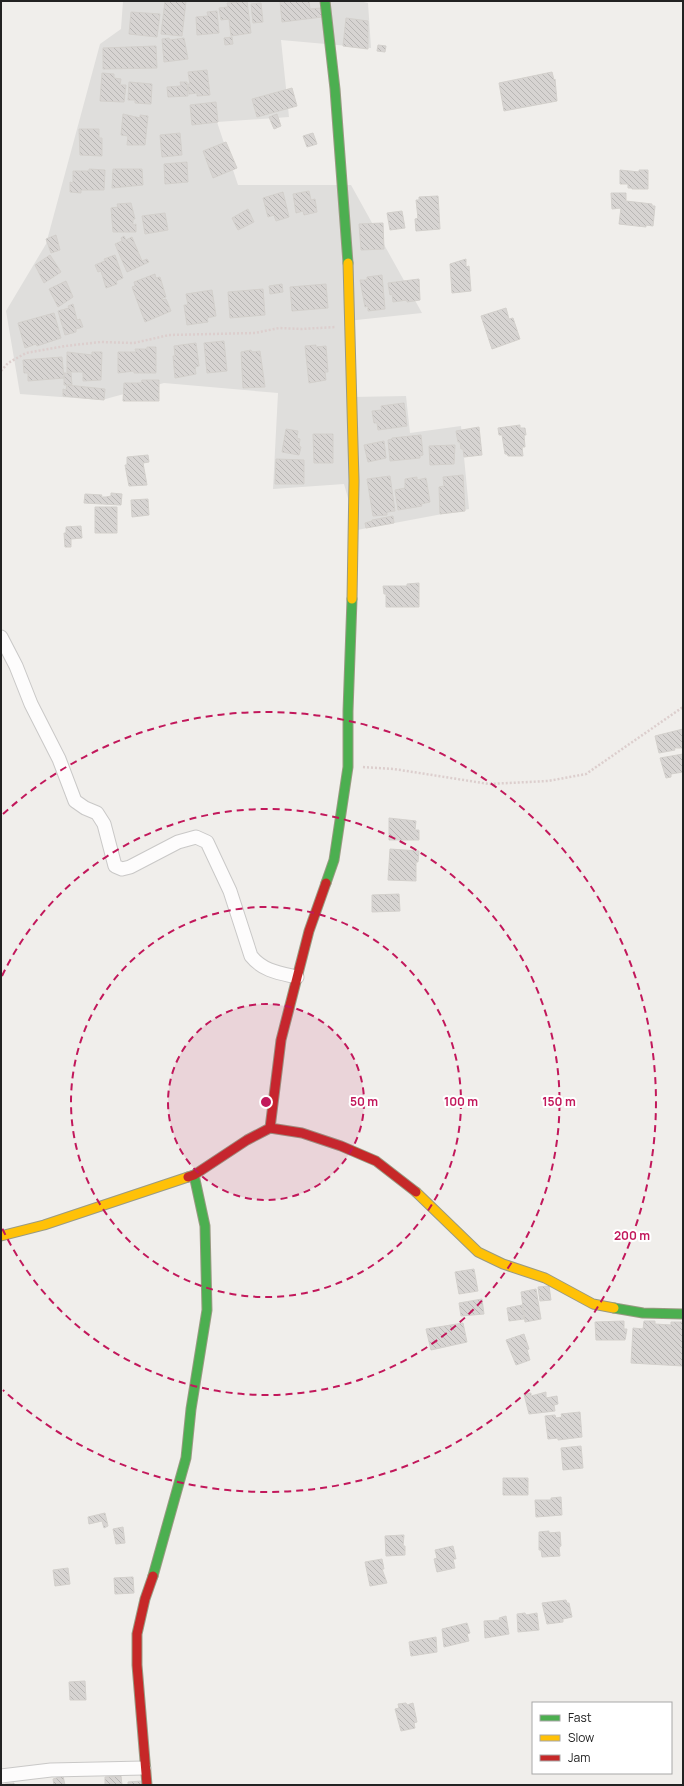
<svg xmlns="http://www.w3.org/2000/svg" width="684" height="1786" viewBox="0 0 684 1786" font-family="Manrope,sans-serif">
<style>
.residential{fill:#dfdedc}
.building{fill:url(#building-back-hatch);stroke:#d3d0cc}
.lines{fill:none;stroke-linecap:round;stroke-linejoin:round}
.street-casing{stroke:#c9c8c7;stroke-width:15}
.fast-casing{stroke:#999a82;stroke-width:11}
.slow-casing{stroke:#999a82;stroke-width:11}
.jam-casing{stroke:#999a82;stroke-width:11}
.path{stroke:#dccecd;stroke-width:2.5;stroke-dasharray:2 2;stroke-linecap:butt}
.street{stroke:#fdfcfc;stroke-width:13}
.fast{stroke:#4caf50;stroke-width:9}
.slow{stroke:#ffc107;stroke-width:9}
.jam{stroke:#c62828;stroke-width:9}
.ring{fill:none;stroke:#c2185b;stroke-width:2;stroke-dasharray:7 5}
.centre{fill:#c2185b;stroke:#fff;stroke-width:2}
.ring-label{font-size:12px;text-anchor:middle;font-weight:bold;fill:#c2185b;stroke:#fff;stroke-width:4;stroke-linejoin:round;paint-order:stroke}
</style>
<defs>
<pattern id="building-back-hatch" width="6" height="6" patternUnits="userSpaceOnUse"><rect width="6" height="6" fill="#d7d4d2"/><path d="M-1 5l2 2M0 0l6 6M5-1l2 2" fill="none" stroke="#b8b6b4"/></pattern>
</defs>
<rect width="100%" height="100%" fill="#f0eeeb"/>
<!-- residential -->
<path class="residential" d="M123,1H359L368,3L371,48L281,40L289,117L217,122L238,185H351L422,313L347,321L352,397L406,396L410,433L461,426L469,509L357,530L344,484L273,489L278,393L164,383L102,400L20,394L6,311L46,244L100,44L121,29Z"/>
<!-- building -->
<path class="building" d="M165,1H186L182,36L161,34Z
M247,1L251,33L231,36L229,19L221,20L219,8L228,7L227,3Z
M280,1H309L310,9L321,8L322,17L282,22Z
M261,3L263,22L253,23L251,4Z
M217,11L219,33L197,35L196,17L208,16L207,12Z
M131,12L160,14L157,37L129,34Z
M346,18L368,21V49L343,46Z
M232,37L233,44L225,45L224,38Z
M169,38L170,40L184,38L188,59L164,62L162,39Z
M378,45L386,46L385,52L377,51Z
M156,46L157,68L103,69V48Z
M207,70L210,95L197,96V93L189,94L188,84H190L188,72Z
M552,72L554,80L555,79L557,101L504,111L499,83Z
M102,73L114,74V78L121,79L120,85H126L124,102L100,101Z
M129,82L152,84L151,104L135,103V100H128Z
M180,82H187L188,96L168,97L167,87L181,86Z
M292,88L297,106L257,117L252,99Z
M216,102L218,122L192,125L190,105Z
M123,114L140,118V115L148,116L145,145H127L128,136L121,135Z
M277,114L281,126L274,129L269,117Z
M79,129H99V138H102V156L80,155Z
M180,133L182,155L162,157L160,135Z
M313,133L317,144L307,147L303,136Z
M226,142L237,168L213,178L203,151Z
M187,162L188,182L165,184L164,164Z
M89,169L105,170L104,190H81V193L70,192V182L73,183V171H89Z
M113,169H142L143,185L112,188Z
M620,170L639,172V170H648V189H632V188H628V184H620Z
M309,191L311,200L315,199L317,212L304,215L303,211L296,213L293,194Z
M283,192L289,217L276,221L274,215L268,217L263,198Z
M611,193H626V201L652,204V206H655L653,226L646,225V227L619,224L621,208L612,209Z
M438,196L440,229L416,231L415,219L418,218L416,200H419V197Z
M131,203L135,219H133V225L136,224V232H113L111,208L118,207L117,204Z
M248,209L254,222L238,230L232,218Z
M402,211L405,228L390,230L387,213Z
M165,213L168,230L145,234L142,216Z
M383,223L384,249L361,250L359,224Z
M56,235L60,250L51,253L46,239Z
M124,236L126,240L132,237L142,261L147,259L149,262L127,272L115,244L122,241L121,238Z
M50,255L61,272L44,283L35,265Z
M115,255L123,278L116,281L117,284L106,288L101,271L98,272L95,265L105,261L104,259Z
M466,259V267L469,266L471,291L452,293L450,264Z
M155,274L156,278L160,277L166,297L162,298V300L166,299L171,311L145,322L132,287L135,286L134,282Z
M382,275L385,309L368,311V306L365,307L360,280H367V277Z
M419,279L420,300L407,302V300L393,302L392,294L390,295L388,283Z
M66,281L73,297L58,307L49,289Z
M282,284L283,292L270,294L269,286Z
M326,284L328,308L292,311L290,287Z
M263,289L265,315L230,318L228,292Z
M212,290L216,316L207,318L208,322L187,325L184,305H188L186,294Z
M73,304L77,320L80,319L83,327L76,329V332L65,335L58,311L69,308L68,306Z
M506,308L509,319L513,318L520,339L492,349L481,316Z
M54,313L61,338L37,346L36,344L25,348L18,323Z
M224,341L227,371L207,373L204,343Z
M196,343L199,366L195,367L196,374L175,378L173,356H175L174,346Z
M316,345V347L326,346L328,372H325L326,380L309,383L305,346Z
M147,347H156V373H134V371L118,373V352H136L135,349H147Z
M251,350L252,352L260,351L265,387L243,388L241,352Z
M67,352L92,355V352H102L101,380L83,381V372H67Z
M62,357L64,378L28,381V373H24L23,360Z
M64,373H71L72,385H64Z
M142,380H159V401H123L124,383H141Z
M67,385L105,389L104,400L63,396V389L66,390Z
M404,403L407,426L378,430L377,423H374L372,411L382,410L381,406Z
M520,425V428H525L526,435H524L525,447H522L523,456H508L507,454H505L502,435H499L498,428Z
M479,427L482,455L464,457L463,449H461L460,442H458L456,431Z
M286,429L298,431L297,438L300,439L299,446L301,447L299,455L282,452Z
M313,434H333V463H314Z
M421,435L423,455L420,456V458L390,461L388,440L392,439V438Z
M384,441L386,458L368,462L364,445Z
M455,445L454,464L430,465L429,446Z
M148,455L149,462L143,463L147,485L129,486L125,465H127V457Z
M276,459L304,460V484H275Z
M463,475L465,511L440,514L439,487L444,486L443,477Z
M390,476L395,511L387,512V515L373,516L367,479Z
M417,477V480L426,478L430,502L421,504L422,506L398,510L395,490L405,488V479Z
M111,493L122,494L121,505L84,503L85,494L102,495L101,497H106L111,496Z
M148,499L149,515L132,517L131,500Z
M95,507H117V533H95Z
M393,516L394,523L366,528L365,523L372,521V520Z
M81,526L82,538L71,539V547H65L64,533H66V527Z
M419,583V607H386V594H384L383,586H407V584Z
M683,729V748H674L675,750L659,753L655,736Z
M683,754V772L671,774V777L666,778L660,758Z
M389,818L416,821L415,830H419V840H389Z
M390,849L419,851L418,862H416V881L388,880Z
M399,894L400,911L372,912V895Z
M474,1269L478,1291L459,1294L455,1272Z
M549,1286L551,1300L540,1301L538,1287Z
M536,1289L541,1319L525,1322L521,1292Z
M482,1299L484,1314L461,1316L459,1303Z
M522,1305L524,1319L509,1321L507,1308Z
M624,1321V1329H627L625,1340H596L595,1322Z
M644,1321H655V1324L671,1325V1322H683V1366L631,1363L633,1328L643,1329Z
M463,1323L467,1342L431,1350L426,1329Z
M524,1334L529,1349L527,1350L530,1360L516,1365L506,1340Z
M546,1392V1398L557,1396L558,1404L554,1405L555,1411L529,1414L524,1394L531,1393V1396Z
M580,1412L582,1437L558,1440V1438L548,1439L545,1416L555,1415L556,1418L562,1417L561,1414Z
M581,1446L583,1468L563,1470L561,1448Z
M503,1478H528V1495H503Z
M561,1497L562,1515L536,1517L535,1500H551V1498Z
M105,1513L108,1526L104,1528L102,1521L89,1524L88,1517Z
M123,1527L125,1543L116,1544L113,1529Z
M549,1531V1533L560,1532L561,1546L559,1547L560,1556L542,1557L541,1550H539V1532Z
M404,1535L403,1546H405V1555L386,1556L385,1536Z
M453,1546L456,1559H453L455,1568L437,1572L434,1559L437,1558L435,1550Z
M382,1559L384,1569H382L387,1583L370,1586L365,1562Z
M68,1568L70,1584L55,1586L53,1570Z
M133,1577L134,1593L115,1594L114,1578Z
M566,1600L567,1603H569L572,1617L563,1619V1622L547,1624L542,1603Z
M525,1613L526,1615L537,1613L539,1630L518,1632L517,1614Z
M506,1616L509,1634L485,1638L484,1621L500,1620L499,1618Z
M467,1623L470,1633L467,1634L469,1641L444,1647L442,1629Z
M436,1637L437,1652L411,1656L409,1642Z
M85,1681L86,1700H70L69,1682Z
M406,1703L407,1705L413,1703L417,1722L414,1723L415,1728L401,1731L395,1709L399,1708L398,1704Z
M63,1776L65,1785H54L53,1779Z
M121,1776L122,1785H105V1777Z
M142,1781L143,1785H128V1782Z
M14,1783V1785H6L5,1784Z"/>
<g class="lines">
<!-- street casing -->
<g class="street-casing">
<path id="street" d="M1,637L16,666L31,704L59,759L75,801L85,808L97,813L104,824L115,866L122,869L130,867L178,842L196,837L207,842L230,891L251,956C263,971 279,973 297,977
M1,1776L51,1770L144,1768"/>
</g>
<!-- fast casing -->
<g class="fast-casing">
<path id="fast" d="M325,1L335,89L348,263
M326,883L334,860L348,767V711L352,599
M614,1308L643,1313L683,1314
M153,1576L186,1458L191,1409L207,1310L205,1226L194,1175"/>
</g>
<!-- slow casing -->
<g class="slow-casing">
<path id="slow" d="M348,263L354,481L352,599
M416,1192L478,1252L503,1264L545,1278L593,1304L614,1308
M1,1236L44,1225L188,1177"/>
</g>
<!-- jam casing -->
<g class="jam-casing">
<path id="jam" d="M270,1128L281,1040L309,931L326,883
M188,1177L194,1175L247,1140L270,1128L302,1133L341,1146L376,1161L416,1192
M147,1785L137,1665V1634L145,1599L153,1576"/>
</g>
<!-- path -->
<path class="path" d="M1,371L8,363L26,353L65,346L101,342L134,343L169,335L255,333L279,328L302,329L335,327
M363,767L394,769L489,784L548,781L586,774L683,707"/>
<!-- street -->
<use href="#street" class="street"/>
<!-- fast -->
<use href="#fast" class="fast"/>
<!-- slow -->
<use href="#slow" class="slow"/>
<!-- jam -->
<use href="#jam" class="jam"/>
</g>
<!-- distance rings -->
<circle cx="266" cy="1102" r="98" fill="#c2185b" fill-opacity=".12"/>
<g class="ring">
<circle cx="266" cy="1102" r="98"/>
<circle cx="266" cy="1102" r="195"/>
<path d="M2 976A293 293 0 1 1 2 1228"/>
<path d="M3 814A390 390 0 1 1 3 1390"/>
</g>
<circle cx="266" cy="1102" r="6" class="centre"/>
<g class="ring-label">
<text x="364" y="1106">50 m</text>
<text x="461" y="1106">100 m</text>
<text x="559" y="1106">150 m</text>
<text x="632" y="1240">200 m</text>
</g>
<!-- border -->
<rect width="684" height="1786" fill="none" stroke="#222222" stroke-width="4"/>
<!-- legend -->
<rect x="532" y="1702" width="140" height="72" fill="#ffffff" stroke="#a7a7a7"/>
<rect x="540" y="1715" width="20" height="6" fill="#4caf50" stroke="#a7a7a7"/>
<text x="568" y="1722" font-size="12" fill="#222222">Fast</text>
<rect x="540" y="1735" width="20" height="6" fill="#ffc107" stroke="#a7a7a7"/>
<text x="568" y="1742" font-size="12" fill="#222222">Slow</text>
<rect x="540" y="1755" width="20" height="6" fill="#c62828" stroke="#a7a7a7"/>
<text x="568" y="1762" font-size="12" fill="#222222">Jam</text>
</svg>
